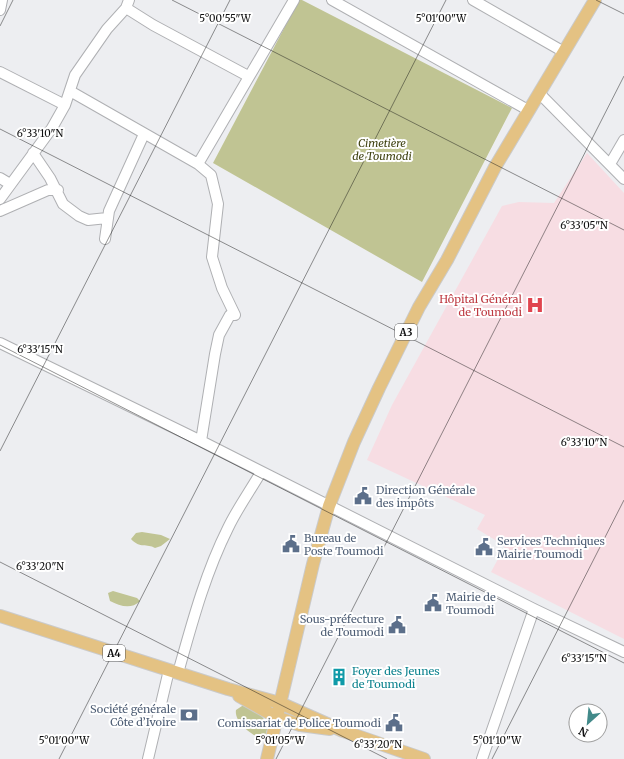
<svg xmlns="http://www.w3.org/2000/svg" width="624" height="759" viewBox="0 0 624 759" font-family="Merriweather,serif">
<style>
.medical{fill:#f7dde3}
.green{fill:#c0c493}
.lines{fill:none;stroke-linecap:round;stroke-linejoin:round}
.minor-casing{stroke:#afb0b3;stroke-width:12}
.major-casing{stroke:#cacaca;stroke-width:14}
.minor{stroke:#fff;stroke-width:10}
.major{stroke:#e4c283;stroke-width:12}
.ticks{fill:none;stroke:#0f0f10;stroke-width:1;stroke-opacity:0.45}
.labels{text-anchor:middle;stroke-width:4;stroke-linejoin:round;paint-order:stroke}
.shield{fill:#fff;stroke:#575758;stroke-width:1}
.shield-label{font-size:10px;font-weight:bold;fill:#0f0f10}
.park-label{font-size:11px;font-style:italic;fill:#404312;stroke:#fff}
.health-label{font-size:11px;fill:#be3a42;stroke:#fff;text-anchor:end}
.service-label{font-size:11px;fill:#4e5e75;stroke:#fff;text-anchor:start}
.culture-label{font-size:11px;fill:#0d838f;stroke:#fff;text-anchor:start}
.ticks-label{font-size:10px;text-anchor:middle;fill:#0f0f10;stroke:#fff;stroke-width:4;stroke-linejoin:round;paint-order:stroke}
</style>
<rect width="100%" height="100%" fill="#edeef1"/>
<!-- medical -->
<path class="medical" d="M587,153L624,193V639L491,572L505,546L477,529L485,515L367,460L392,405L502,206L519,202L554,203Z"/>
<!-- green -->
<path class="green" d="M299,0H302L512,108L422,282L213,163Z
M142,532L161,535L170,539L161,546L155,548C147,543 140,549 131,539L136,533Z
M113,591L137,598L140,601C131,610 120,606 110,601L108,593Z
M242,706C253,706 265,717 268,727L265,736L260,738C250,734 234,721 236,710Z"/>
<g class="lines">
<!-- minor casing -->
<g class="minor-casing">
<path id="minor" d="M332,0L528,110
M473,0L564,52
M126,8L153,25L248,76
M0,10L2,0
M0,72L65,105
M70,91L198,164L211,175L218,204L212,257L222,288L235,315H230L219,335L215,354L201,441
M540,94L624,179
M33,153L50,178L63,204L79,216L88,220L107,218
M198,164L294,0
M610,164L624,140
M0,178L10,184
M0,199L52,128L65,105L75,75L107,29L126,8L129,0
M0,211L48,190H58
M105,239L109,211L144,134
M0,343L201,441L534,609L624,652
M178,673C192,623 205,574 228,528C237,509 250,491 261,472
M148,759L169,670
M482,759L534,609"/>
</g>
<!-- major casing -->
<g class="major-casing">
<path id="major" d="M0,616L228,689L280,703L343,731L424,759
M239,696L276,717L300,725L330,729
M267,759L313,564L329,506L354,442L379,388L419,307L447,260L495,167L595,0"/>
</g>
<!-- minor -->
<use href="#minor" class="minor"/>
<!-- major -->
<use href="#major" class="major"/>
</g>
<!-- ticks -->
<path class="ticks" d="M172,0L624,230M596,0L624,14M0,26L13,0M0,129L624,447M0,345L624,663M0,451L230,0M0,562L387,759M59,759L446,0M276,759L624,76M492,759L624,500"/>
<!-- icons -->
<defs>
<g id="hospital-bare" transform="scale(1.38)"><path d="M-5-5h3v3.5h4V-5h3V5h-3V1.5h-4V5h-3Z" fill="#e0444e" stroke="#fff" stroke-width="2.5" paint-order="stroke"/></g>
<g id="civic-bare" transform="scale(1.38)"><path d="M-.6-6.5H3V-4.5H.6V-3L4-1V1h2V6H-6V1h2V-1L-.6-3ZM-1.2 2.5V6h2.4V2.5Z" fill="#5c6f8a" stroke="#fff" stroke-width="2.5" paint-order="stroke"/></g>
<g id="building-bare" transform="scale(1.38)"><path d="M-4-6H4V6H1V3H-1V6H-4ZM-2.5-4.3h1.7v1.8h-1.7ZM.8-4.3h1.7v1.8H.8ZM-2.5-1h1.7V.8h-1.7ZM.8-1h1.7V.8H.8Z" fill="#0f9aa8" stroke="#fff" stroke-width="2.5" paint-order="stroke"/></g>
<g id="bank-bare" transform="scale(1.38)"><path d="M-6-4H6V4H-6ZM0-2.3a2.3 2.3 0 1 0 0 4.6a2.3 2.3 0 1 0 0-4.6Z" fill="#5c6f8a" stroke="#fff" stroke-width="2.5" paint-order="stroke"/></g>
</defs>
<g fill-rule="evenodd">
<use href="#hospital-bare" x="535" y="305"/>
<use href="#civic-bare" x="363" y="496"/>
<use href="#civic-bare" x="291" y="544"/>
<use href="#civic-bare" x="484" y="547"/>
<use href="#civic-bare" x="433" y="603"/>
<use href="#civic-bare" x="397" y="625"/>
<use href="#building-bare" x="339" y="677"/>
<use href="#bank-bare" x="189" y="715"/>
<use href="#civic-bare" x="394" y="723"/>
</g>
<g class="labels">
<!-- shield labels -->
<g class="shield">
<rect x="395" y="324" width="22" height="16" rx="3"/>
<rect x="103" y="645" width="22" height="16" rx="3"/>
</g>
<g class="shield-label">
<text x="406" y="336">A3</text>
<text x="114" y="657">A4</text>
</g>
<!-- park labels -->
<g class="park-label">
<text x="382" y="147">Cimetière<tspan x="382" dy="13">de Toumodi</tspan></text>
</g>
<!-- health labels -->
<g class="health-label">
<text x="522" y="303">Hôpital Général<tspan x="522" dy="13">de Toumodi</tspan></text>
</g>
<!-- service labels -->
<g class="service-label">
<text x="376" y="494">Direction Générale<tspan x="376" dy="13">des impôts</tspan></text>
<text x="304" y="542">Bureau de<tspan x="304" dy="13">Poste Toumodi</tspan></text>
<text x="497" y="545">Services Techniques<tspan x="497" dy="13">Mairie Toumodi</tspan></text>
<text x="446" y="601">Mairie de<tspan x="446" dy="13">Toumodi</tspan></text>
<text x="384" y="623" text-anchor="end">Sous-préfecture<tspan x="384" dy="13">de Toumodi</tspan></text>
<text x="176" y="713" text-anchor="end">Société générale<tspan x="176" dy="13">Côte d’Ivoire</tspan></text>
<text x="381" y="727" text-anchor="end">Comissariat de Police Toumodi</text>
</g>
<!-- culture labels -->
<g class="culture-label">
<text x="352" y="675">Foyer des Jeunes<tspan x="352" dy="13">de Toumodi</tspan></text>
</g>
</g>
<g class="ticks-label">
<text x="225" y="22">5°00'55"W</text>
<text x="441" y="22">5°01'00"W</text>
<text x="40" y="137">6°33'10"N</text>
<text x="584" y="229">6°33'05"N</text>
<text x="40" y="353">6°33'15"N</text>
<text x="584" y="446">6°33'10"N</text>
<text x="40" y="570">6°33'20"N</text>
<text x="584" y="662">6°33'15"N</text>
<text x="64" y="744">5°01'00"W</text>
<text x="280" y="744">5°01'05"W</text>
<text x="497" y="744">5°01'10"W</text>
<text x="378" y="748">6°33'20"N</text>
</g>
<!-- north arrow -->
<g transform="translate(588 723) rotate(207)"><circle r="19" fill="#ffffff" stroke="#9f9f9f"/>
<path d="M0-3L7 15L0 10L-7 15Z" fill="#428a8a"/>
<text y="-6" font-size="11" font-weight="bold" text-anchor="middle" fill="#0f0f10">N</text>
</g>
</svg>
